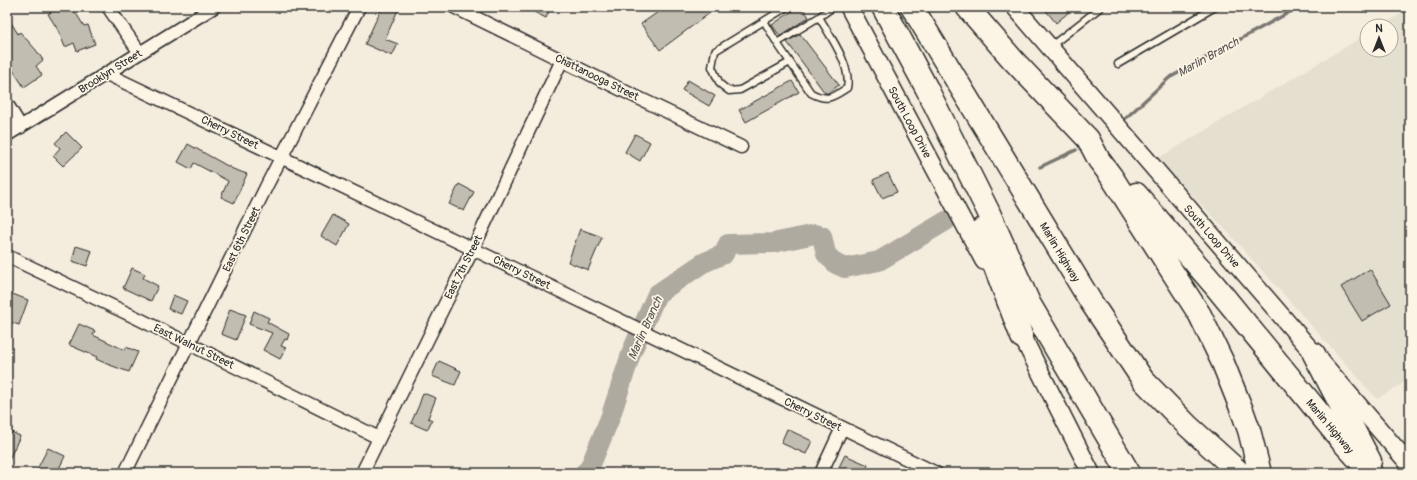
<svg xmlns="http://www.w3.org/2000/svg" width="1417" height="480" viewBox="0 0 1417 480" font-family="Pangolin,sans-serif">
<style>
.built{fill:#e5dfd0}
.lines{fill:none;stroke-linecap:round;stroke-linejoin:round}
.stream{stroke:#7a7771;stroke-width:3.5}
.river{stroke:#afaaa0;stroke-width:20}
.building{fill:#c2bdb1;stroke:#2b2b2b}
.lane-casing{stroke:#2b2b2b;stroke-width:9}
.street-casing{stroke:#2b2b2b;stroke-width:15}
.secondary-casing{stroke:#2b2b2b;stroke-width:20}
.highway-casing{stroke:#2b2b2b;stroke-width:25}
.lane{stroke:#fcf5e5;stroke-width:6}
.street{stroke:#fcf5e5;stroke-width:12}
.secondary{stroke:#fcf5e5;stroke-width:17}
.highway{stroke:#fcf5e5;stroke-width:22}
.labels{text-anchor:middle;stroke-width:3.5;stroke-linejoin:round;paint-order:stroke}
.street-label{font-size:11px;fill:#2b2b2b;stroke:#fcf5e5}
.water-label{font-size:12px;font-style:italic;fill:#595754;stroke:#fcf5e5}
</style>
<rect width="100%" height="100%" fill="#f4edde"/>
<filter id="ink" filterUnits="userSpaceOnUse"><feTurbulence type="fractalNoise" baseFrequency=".025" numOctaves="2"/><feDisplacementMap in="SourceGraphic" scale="8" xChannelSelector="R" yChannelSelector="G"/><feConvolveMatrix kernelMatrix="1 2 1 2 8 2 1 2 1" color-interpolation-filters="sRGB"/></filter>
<g filter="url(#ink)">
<!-- built -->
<path class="built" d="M1410,8V379L1377,399L1225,229L1157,159L1367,34V50H1391V26H1381Z"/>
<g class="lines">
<!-- stream -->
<path class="stream" d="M1126,118L1169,78L1299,7
M1040,167L1076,150"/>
<!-- river -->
<path class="river" d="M584,473L589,469L610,418L632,351L657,294L703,263L724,254L728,244L773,243L815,234L822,236L826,254L836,264L845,268L879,261L946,221"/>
</g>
<!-- building -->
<path class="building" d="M59,7H72L84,26L88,25L95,44L77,51L74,43L65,47L58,30L48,14Z
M382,7H391L398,10L385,39L398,44L392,56L365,44Z
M524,7H551L546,18Z
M665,7H718L660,50L641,24Z
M798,7H802L809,17L780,36L772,25Z
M1043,7H1064L1069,12L1056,23Z
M7,16L18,34L20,32L36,50L43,60L36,66L42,75L24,87L12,69L13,68L7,61Z
M800,34L839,85L828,93H825L787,42Z
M688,80L715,96L709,106L682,90Z
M792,81L799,92L746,122L739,110Z
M66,132L82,148L63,166L53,156L60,148L55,143Z
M635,134L650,142L640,161L625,152Z
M188,144L233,169L247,174L234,203L221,197L228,181L194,163L191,169L178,162Z
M888,173L897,192L882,198L873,180Z
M459,184L474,192L464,211L449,204Z
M333,215L349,224L337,246L321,236Z
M580,229L602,237L588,270L568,262Z
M76,246L92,251L87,266L72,261Z
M132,268L145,274L143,278L158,286L151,301L123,288Z
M1370,269L1391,304L1362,321L1341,287Z
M10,293L28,300L19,325L7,321V301Z
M173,295L187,301L181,314L168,309Z
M230,309L246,315L236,340L221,334Z
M254,311L269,318L267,322L289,334L287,340L285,339L281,346L286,348L280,359L263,350L272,333L249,324Z
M79,324L95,331L93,335L125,350L126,347L138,352L129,372L107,364L96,359L97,357L69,345Z
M439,361L461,371L455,385L432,376Z
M423,393L436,398L428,418L432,420L427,430L411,423L419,405Z
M787,429L812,441L806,454L781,443Z
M7,430L20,436L7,464Z
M48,448L65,456L57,473H35Z
M845,455L868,465L865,473H836Z"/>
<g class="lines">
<!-- lane casing -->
<g class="lane-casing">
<path id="lane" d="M787,7L715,51L712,67L720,84L729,91L740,90L790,62
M819,17C830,36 852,66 847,88C833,97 828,102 811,93L777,43L819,17L833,7
M764,21L777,43
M1051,46L1101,7
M1118,64L1215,7"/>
</g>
<!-- street casing -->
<g class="street-casing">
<path id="street" d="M108,7L140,53
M454,7L626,92L741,147
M107,74L473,249L936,473
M7,104L21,127
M7,135L214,7
M7,256L137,318L379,438
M125,473L267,185L359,7
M362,473L446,302L473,249L562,60
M821,473L842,428"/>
</g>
<!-- secondary casing -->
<g class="secondary-casing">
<path id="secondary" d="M849,7L984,261
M1015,7L1410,465
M1017,326L1091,473"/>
</g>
<!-- highway casing -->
<g class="highway-casing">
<path id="highway" d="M883,7L926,87L988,211L1029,303L1129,473
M912,7L1091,302L1143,380L1188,426L1240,473
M967,7L1013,60L1088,139L1099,160L1111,176L1200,315L1223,363L1243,413L1249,430L1260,473
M1136,194L1216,287L1341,440L1371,473
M981,230L1022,337
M1314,354L1370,461"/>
</g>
<!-- lane -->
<use href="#lane" class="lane"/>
<!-- street -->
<use href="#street" class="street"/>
<!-- secondary -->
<use href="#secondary" class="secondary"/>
<!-- highway -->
<use href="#highway" class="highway"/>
</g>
</g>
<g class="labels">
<!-- street labels -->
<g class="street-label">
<text transform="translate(110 71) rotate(-32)" y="4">Brooklyn Street</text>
<text transform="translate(597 77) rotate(26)" y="4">Chattanooga Street</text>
<text transform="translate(910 122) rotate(62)" y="4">South Loop Drive</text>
<text transform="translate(230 132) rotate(26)" y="4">Cherry Street</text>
<text transform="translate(1212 236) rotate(49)" y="4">South Loop Drive</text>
<text transform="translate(241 239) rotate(-64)" y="4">East 6th Street</text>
<text transform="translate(1060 252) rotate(59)" y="4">Marlin Highway</text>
<text transform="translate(463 267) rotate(-63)" y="4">East 7th Street</text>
<text transform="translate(522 272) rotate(26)" y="4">Cherry Street</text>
<text transform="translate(194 346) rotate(26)" y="4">East Walnut Street</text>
<text transform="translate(813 414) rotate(26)" y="4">Cherry Street</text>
<text transform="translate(1330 426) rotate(50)" y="4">Marlin Highway</text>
</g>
<!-- water labels -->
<g class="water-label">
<text transform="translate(1208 57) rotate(-29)" y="4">Marlin Branch</text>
<text transform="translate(645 328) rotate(-66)" y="4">Marlin Branch</text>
</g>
</g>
<!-- margin -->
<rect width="1417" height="480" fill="none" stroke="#fcf5e5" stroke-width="24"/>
<rect x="12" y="12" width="1393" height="456" fill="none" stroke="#2b2b2b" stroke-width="1.5" filter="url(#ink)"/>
<!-- north arrow -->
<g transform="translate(1379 38)"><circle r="19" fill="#fcf5e5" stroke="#a8a49b"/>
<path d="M0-3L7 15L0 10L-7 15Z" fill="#2b2b2b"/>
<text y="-6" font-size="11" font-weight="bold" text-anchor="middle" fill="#2b2b2b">N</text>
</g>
</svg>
